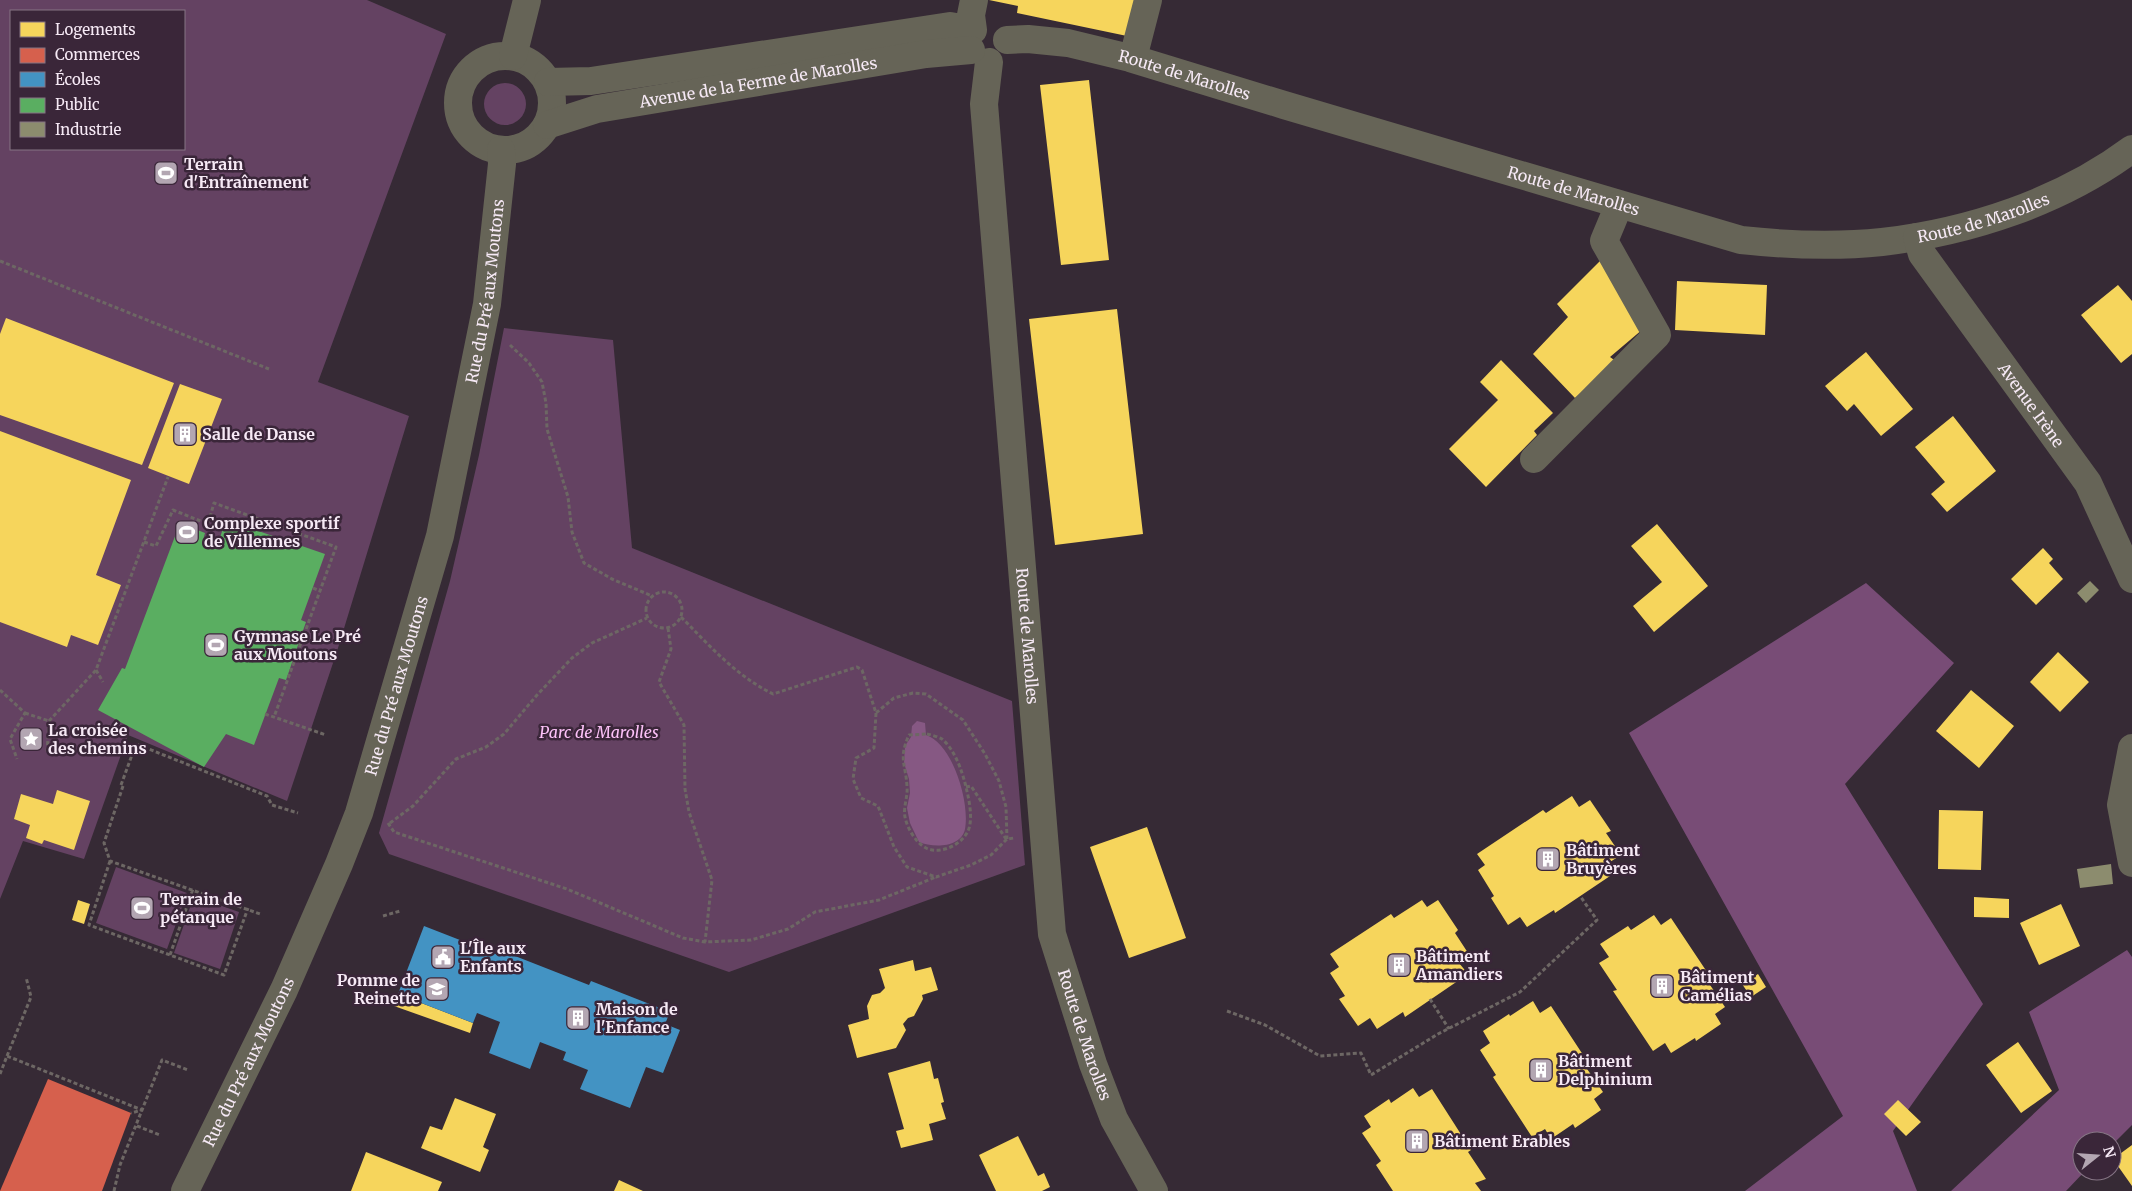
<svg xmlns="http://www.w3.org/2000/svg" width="2132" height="1191" viewBox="0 0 2132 1191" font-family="Merriweather,serif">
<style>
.green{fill:#644262;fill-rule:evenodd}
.forest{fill:#784c76}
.water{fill:#865883}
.homes{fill:#f6d55c}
.shops{fill:#d6604d}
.schools{fill:#4393c3}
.public{fill:#5aae61}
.industry{fill:#8c8c6e}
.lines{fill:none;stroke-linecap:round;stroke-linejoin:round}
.path{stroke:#6d6764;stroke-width:3;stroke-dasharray:4 2.5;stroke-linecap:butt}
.minor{stroke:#666457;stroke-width:28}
.labels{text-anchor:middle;stroke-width:5;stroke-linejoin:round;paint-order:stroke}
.street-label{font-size:16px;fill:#f6e9f5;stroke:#3a2639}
.poi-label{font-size:16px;font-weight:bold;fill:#f6e9f5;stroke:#3a2639;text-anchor:start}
.park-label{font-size:16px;font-style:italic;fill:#fcc1f8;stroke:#3a2639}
</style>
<rect width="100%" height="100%" fill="#362a35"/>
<!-- green -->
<path class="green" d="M0,0H367L446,34L318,382L409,416L338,648L287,801L128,735L84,859L23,841L0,899ZM11,11H184V149H11Z
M484 104a21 21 0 1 1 42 0a21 21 0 1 1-42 0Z
M504,328L613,340L632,548L1012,701L1025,865L729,972L389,854L379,833L450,581L479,455Z
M116,867L187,893L167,949L96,923Z
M194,896L239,912L220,969L174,953Z"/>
<!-- forest -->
<path class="forest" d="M1866,583L1954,663L1845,784L1983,1004L1893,1131L1917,1191H1745L1843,1116L1629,733Z
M2127,950L2132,957V1125L2112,1145V1141H2082V1171H2085L2066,1191H1951L2059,1090L2029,1012Z"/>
<!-- water -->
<path class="water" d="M917,721L925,723L926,735C953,744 970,803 965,829C961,848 933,848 919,842L910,823L907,808L910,793L909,779L904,763L905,746L911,737L912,726Z"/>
<!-- homes -->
<path class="homes" d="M989,0H1135L1127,36L1017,13L1018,6Z
M1089,80L1109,260L1061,265L1040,85Z
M1600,261L1643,329L1610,357L1617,362L1575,398L1533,354L1568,317L1557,304Z
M1677,281L1767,285L1765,335L1675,330Z
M2118,285L2132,301V354L2121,363L2081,315Z
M1117,309L1143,534L1055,545L1029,319Z
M6,318L174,383L142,465L0,415V334Z
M1866,352L1913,409L1881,436L1854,404L1847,411L1825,386Z
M1501,360L1553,413L1534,431L1537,435L1486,487L1449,449L1498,400L1480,382Z
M180,384L222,399L189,484L148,468Z
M1953,416L1996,471L1947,512L1931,494L1945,482L1915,447Z
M0,431L131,480L96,575L121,585L98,645L71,635L67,647L0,622Z
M1657,524L1708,586L1654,632L1633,606L1662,582L1631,546Z
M2043,548L2053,559L2049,563L2063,579L2036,605L2011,579Z
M2058,652L2089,682L2060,712L2030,682Z
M1971,690L2014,726L1979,768L1936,731Z
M57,790L90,801L74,850L44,840L42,844L26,838L30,825L14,819L21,794L53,804Z
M1572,796L1579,807L1590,800L1611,831L1606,833L1621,855L1610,862L1616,872L1555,913L1554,910L1527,927L1520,917L1508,925L1491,898L1494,896L1478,870L1485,865L1477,854L1543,810L1546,813Z
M1939,810L1983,811L1981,870L1938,869Z
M1147,827L1186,938L1129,958L1090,847Z
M1974,897L2009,899V918L1974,917Z
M78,900L90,904L84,924L72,920Z
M1422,900L1427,907L1438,900L1458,930L1455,933L1470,956L1459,963L1468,974L1405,1017L1403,1012L1377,1029L1370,1018L1358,1026L1339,999L1345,996L1330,973L1339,967L1330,954L1391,914L1394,918Z
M2061,904L2080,946L2039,965L2020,923Z
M1654,915L1661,925L1671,918L1711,978L1708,982L1725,1007L1715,1014L1721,1024L1696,1041L1695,1038L1671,1053L1665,1043L1653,1051L1613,991L1617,990L1599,963L1609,957L1600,944L1628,926L1631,930Z
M913,960L915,971L931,967L938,990L922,995L923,999L914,1016L908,1018L903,1024L906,1030L896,1048L857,1058L848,1025L869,1019L867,1006L872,995L880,993L885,988L879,969Z
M1758,974L1766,987L1751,997L1742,984Z
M398,994L473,1023L470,1033L394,1006Z
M1533,1001L1540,1013L1551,1006L1589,1064L1585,1066L1603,1092L1594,1099L1601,1110L1575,1128L1573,1124L1551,1139L1545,1129L1532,1137L1493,1077L1496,1075L1480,1050L1490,1043L1483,1031L1509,1014L1510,1016Z
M2018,1042L2052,1091L2021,1113L1986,1065Z
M930,1061L934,1079L938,1078L944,1102L941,1103L946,1119L929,1124L933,1140L901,1148L896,1131L904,1129L888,1073Z
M1413,1088L1419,1097L1432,1089L1471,1150L1468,1152L1486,1179L1475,1183L1481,1191H1393L1376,1165L1381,1161L1362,1133L1371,1127L1364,1116L1389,1099L1391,1103Z
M455,1098L496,1114L483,1147L489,1150L480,1172L421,1148L430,1126L442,1130Z
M1898,1100L1921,1122L1906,1136L1884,1114Z
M1018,1136L1038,1176L1044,1173L1050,1187L1042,1191H996L979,1155Z
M2132,1145V1186L2113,1159Z
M366,1152L442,1182L438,1191H351Z
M619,1180L643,1191H614Z"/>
<!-- shops -->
<path class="shops" d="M48,1079L131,1113L102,1191H0Z"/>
<!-- schools -->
<path class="schools" d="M424,926L501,956L502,951L589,985L591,981L670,1012L665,1024L680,1030L663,1073L646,1067L630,1108L580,1089L588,1070L563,1060L566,1052L540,1042L530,1069L489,1053L500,1022L477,1013L473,1023L398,994Z"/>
<!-- public -->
<path class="public" d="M226,520L325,554L301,620L306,622L286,680L279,678L254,745L226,734L204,767L98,710L122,668L125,669L180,523L205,533L202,544L216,549Z"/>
<!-- industry -->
<path class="industry" d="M2090,581L2099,590L2086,603L2077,593Z
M2111,864L2113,884L2080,888L2077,869Z"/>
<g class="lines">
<!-- path -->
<path class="path" d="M0,261L269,369
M510,345L529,363L542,382L546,403L547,429L568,497L572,532L584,563L612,579L652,596
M144,542L156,546L173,510L208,524L214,503L336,547L274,717
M313,588L320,591
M646 610a18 18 0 1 1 36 0a18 18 0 1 1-36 0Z
M681,617C710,646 735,675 773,694L857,667L862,670L876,713L894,698L913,693L926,694L963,720L985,754L999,781L1006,807L1007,839
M668,628L671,649L659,682L684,725L685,789L689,812L712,880L705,942
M96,670L103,682
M0,690L25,713L10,739L17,759
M25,713L49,721L47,754
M876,713L874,748L856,758L853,779L861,798L878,806L894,847L907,867L936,877L971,865L991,855L1007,839L1014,838
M265,714L326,735
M49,721L96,670L168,477
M927,734C932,735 938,737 942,739C954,749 961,768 965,783C968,795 972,811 970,824C968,842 942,856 926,848C916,843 907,828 905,817C903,807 908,797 907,787C906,764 898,759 909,735Z
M121,785L136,744L267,796L272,805L298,813
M123,786L104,843L110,861L260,914
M966,787L971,786L1006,839
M388,823L394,832L567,889L683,938L705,942L751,940L788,929L815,912L879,900L936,877
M390,823L413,806L456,759L486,747L504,734L537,695L572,658L592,643L647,618
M110,861L89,925L224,975L248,908
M383,916L400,911
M170,955L193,889
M1430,999L1449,1029
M1227,1011L1265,1025L1320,1056L1361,1053L1371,1075L1438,1034L1520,992L1597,920L1580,896
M7,1056L31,997L26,977
M0,1074L7,1056L142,1110L131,1113
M137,1126L160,1135
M114,1191L120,1165L162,1060L188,1070"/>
<!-- minor -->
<g class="minor">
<path id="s1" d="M1007,40L1028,39L1068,43L1130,58L1284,105L1741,240C1787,245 1835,247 1882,242C1969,232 2061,202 2132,149"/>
<circle cx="505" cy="103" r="47"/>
<path d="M513,56L527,0"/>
<path d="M1133,58L1148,0"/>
<path id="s2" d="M989,62L984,104L1052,934L1093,1064L1114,1119L1154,1191"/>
<path d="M548,82L591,81L950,26L973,30L971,15L974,0"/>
<path id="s3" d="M547,125L597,109L926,54L971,50"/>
<path id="s4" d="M1917,237L1922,254L2088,483L2132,579"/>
<path d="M1534,459L1657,335L1604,241L1619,205"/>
<path d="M2132,748L2121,805L2132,863"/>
<path id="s5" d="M185,1191L284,990L339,864L359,813L440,536L487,304L502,164L501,150"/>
</g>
</g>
<!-- icons -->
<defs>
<g id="stadium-square" transform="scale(1.25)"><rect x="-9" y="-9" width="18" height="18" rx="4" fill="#b3a6b2" stroke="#3a2639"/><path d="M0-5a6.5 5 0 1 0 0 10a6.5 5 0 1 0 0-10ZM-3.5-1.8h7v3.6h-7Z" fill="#fff"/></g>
<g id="building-square" transform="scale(1.25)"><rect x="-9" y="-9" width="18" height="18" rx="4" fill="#b3a6b2" stroke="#3a2639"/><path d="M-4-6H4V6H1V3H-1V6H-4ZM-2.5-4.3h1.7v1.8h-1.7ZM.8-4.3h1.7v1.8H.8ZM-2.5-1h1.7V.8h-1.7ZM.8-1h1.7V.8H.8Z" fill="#fff"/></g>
<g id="sight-square" transform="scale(1.25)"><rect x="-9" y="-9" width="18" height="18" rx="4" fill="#b3a6b2" stroke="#3a2639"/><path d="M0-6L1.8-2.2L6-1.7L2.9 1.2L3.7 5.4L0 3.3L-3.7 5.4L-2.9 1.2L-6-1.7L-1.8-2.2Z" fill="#fff"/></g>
<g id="civic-square" transform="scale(1.25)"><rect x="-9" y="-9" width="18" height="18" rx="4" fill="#b3a6b2" stroke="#3a2639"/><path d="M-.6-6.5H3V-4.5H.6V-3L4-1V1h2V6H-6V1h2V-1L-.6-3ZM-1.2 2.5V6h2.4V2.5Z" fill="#fff"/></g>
<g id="school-square" transform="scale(1.25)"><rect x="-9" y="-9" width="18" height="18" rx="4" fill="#b3a6b2" stroke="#3a2639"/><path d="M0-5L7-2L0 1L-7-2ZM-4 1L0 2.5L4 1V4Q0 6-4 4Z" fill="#fff"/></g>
</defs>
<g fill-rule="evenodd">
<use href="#stadium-square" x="166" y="173"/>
<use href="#building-square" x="185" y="434"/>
<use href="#stadium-square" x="187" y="532"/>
<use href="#stadium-square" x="216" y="645"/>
<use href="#sight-square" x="31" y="739"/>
<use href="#building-square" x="1548" y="859"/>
<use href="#stadium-square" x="142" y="908"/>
<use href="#civic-square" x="443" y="957"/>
<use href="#building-square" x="1399" y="965"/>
<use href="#building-square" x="1662" y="986"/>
<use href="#school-square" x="437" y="989"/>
<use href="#building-square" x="578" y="1018"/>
<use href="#building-square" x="1541" y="1070"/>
<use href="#building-square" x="1417" y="1141"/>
</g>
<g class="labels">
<!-- street labels -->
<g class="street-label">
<text dy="6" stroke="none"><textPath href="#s1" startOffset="182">Route de Marolles</textPath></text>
<text dy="6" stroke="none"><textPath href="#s3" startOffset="216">Avenue de la Ferme de Marolles</textPath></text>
<text dy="6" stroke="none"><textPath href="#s1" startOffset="588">Route de Marolles</textPath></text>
<text dy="6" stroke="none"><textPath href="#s1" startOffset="1008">Route de Marolles</textPath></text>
<text dy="6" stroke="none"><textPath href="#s5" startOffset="954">Rue du Pré aux Moutons</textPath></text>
<text dy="6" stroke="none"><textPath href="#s4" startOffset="204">Avenue Irène</textPath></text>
<text dy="6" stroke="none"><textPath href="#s2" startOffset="576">Route de Marolles</textPath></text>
<text dy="6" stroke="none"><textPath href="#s5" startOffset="549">Rue du Pré aux Moutons</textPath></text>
<text dy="6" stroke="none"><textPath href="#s2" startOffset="981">Route de Marolles</textPath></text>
<text dy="6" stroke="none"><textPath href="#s5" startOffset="144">Rue du Pré aux Moutons</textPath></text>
</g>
<!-- poi labels -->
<g class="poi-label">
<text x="184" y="170">Terrain<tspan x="184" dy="18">d'Entraînement</tspan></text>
<text x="202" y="440">Salle de Danse</text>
<text x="204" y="529">Complexe sportif<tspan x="204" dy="18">de Villennes</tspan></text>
<text x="234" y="642">Gymnase Le Pré<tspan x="234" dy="18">aux Moutons</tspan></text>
<text x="48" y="736">La croisée<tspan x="48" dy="18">des chemins</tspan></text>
<text x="1566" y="856">Bâtiment<tspan x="1566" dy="18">Bruyères</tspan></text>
<text x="160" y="905">Terrain de<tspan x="160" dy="18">pétanque</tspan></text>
<text x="460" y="954">L'Île aux<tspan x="460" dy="18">Enfants</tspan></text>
<text x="1416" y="962">Bâtiment<tspan x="1416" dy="18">Amandiers</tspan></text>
<text x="1680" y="983">Bâtiment<tspan x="1680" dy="18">Camélias</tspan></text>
<text x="420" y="986" text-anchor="end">Pomme de<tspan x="420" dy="18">Reinette</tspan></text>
<text x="596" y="1015">Maison de<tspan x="596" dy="18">l'Enfance</tspan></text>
<text x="1558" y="1067">Bâtiment<tspan x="1558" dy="18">Delphinium</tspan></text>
<text x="1434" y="1147">Bâtiment Erables</text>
</g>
<!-- park labels -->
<g class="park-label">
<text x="599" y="738">Parc de Marolles</text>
</g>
</g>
<!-- legend -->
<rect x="10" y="10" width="175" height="140" fill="#3a2639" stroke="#857484"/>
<rect x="20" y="22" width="25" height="15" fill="#f6d55c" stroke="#857484"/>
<text x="55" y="35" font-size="15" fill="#f6e9f5">Logements</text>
<rect x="20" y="48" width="25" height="15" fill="#d6604d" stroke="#857484"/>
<text x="55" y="60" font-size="15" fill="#f6e9f5">Commerces</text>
<rect x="20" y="72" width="25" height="15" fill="#4393c3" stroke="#857484"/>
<text x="55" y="85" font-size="15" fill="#f6e9f5">Écoles</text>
<rect x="20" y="98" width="25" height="15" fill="#5aae61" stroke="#857484"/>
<text x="55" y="110" font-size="15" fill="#f6e9f5">Public</text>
<rect x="20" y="122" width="25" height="15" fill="#8c8c6e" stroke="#857484"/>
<text x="55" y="135" font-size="15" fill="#f6e9f5">Industrie</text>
<!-- north arrow -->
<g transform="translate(2097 1156) rotate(73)"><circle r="24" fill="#3a2639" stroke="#857484"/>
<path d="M0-4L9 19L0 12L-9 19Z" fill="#b3a6b2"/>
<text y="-8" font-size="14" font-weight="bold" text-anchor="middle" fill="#f6e9f5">N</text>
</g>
</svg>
